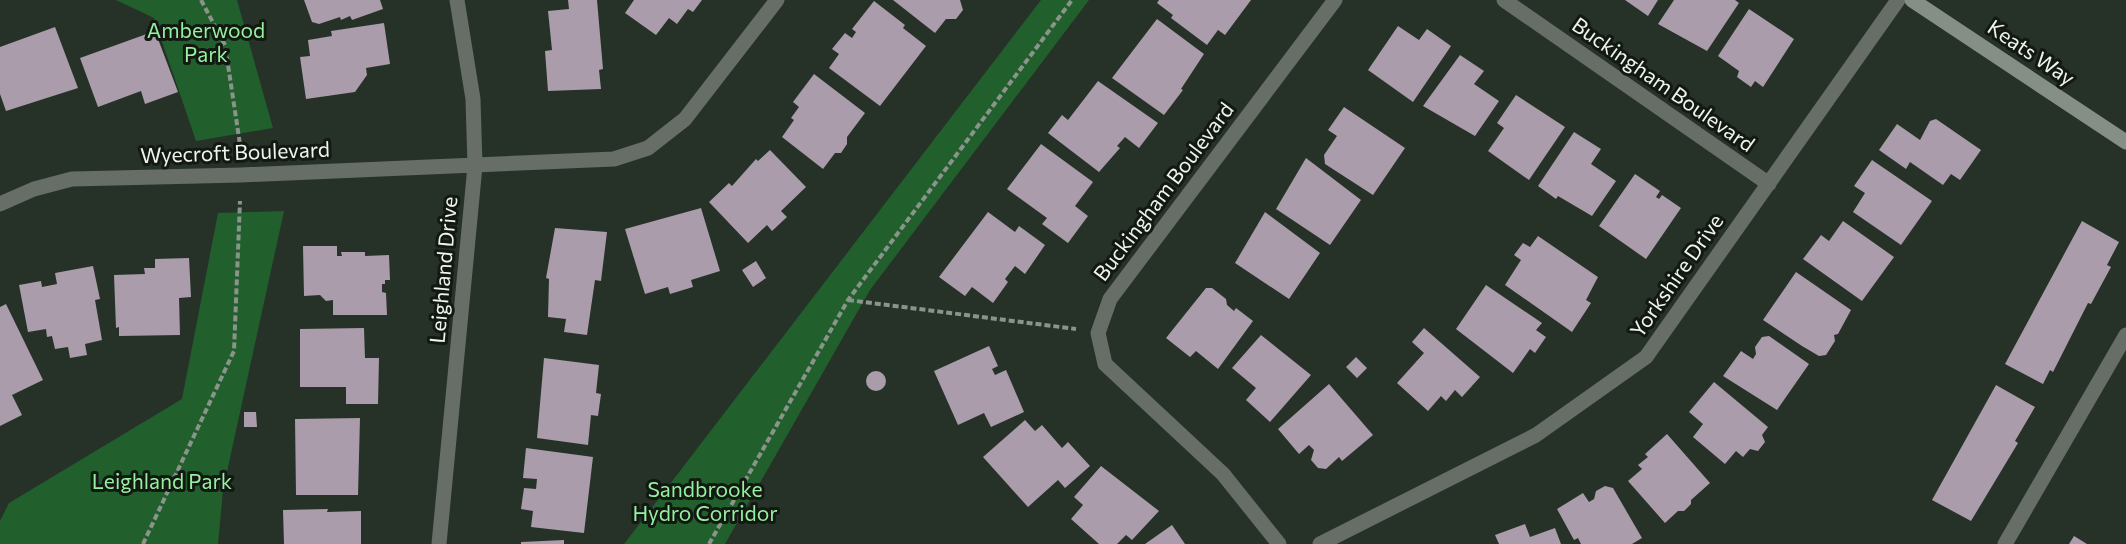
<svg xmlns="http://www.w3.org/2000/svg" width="2126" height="544" viewBox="0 0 2126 544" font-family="Commissioner,sans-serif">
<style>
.green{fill:#215f2c}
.building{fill:#aa9caa}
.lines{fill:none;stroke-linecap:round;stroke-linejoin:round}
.path{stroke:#8a948b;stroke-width:4;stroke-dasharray:6 3;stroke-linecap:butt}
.lane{stroke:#676d67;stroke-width:15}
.street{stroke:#676d67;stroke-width:15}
.secondary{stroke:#868f86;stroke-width:15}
.labels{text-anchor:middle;stroke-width:6;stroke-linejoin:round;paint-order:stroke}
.park-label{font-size:21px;fill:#94f29f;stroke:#131813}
.street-label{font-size:21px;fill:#edf5ed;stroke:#131813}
</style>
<rect width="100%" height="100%" fill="#263227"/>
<!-- green -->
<path class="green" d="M116,0H237L273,128L196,141L154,18Z
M1041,0H1089L870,290L725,544H624Z
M284,211L223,490L218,544H0V521L9,503L182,399L218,213Z"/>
<!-- building -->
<path class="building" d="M304,0H380L383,9L352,20L350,16L341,20L340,17L319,24L312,22Z
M568,0H597L603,69L599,70L601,89L548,91L545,51L552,50L548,11L569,9Z
M634,0H702L693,12L688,9L677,24L669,18L656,35L625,13Z
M893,0H960L963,10L956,19H946L935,33Z
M1159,0H1251L1225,35L1218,30L1207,45L1171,18L1173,15L1157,3Z
M1625,0H1658L1648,16Z
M1674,0H1735L1739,3L1707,51L1658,24Z
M874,1L905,25L903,28L926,46L880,106L829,68L839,54L832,49L845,33L852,38L856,32L852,29Z
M1749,9L1794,39L1763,87L1755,81L1751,87L1737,77L1739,71L1718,56Z
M1157,19L1204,54L1181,89L1183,90L1164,115L1112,78Z
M384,23L390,64L366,68L367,75L355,92L306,99L300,57L310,56L308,40L332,36L331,31Z
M1398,26L1419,40L1427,29L1451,46L1413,102L1368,70Z
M55,27L78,88L6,111L0,94V47Z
M155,31L178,92L145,104L141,91L98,107L80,58Z
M1460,55L1484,71L1474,84L1499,101L1475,136L1423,106Z
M814,74L865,113L847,137V144L841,153H835L823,169L782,137L794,120L791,118L799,107L793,102Z
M1098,81L1158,123L1139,148L1125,137L1117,146L1120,148L1099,172L1048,133L1062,115L1068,120Z
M1516,95L1565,127L1529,180L1488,151L1504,128L1497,123Z
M1344,107L1405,148L1373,195L1325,164L1324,155L1337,136L1328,130Z
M1936,119L1981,150L1960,180L1951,174L1943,185L1910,162L1906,169L1879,150L1897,124L1920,140L1930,121Z
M1574,132L1601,149L1591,164L1616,181L1592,216L1558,196L1556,199L1538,186Z
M1041,144L1093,182L1075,206L1088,216L1068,243L1042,224L1047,218L1007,189Z
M770,150L806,187L781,211L787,217L772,231L767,225L748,243L709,202L729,183L732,186L756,159L758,161Z
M1306,158L1361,200L1330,245L1276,209Z
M1872,160L1932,201L1901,245L1853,212L1865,193L1854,186Z
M1635,174L1660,191L1656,197L1659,199L1662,195L1681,208L1646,259L1599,226Z
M701,208L720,271L691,280L693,287L670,294L668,287L645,294L625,229Z
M988,212L1015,232L1019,226L1045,245L1025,274L1015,266L1005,279L1008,282L993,303L972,287L965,296L939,277Z
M1265,212L1320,253L1289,299L1235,263Z
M1843,221L1894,257L1862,301L1803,259L1821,235L1829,241Z
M2082,221L2119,242L2107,265L2111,267L2091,304L2088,303L2053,372L2050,370L2043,384L2005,364Z
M555,228L607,232L601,281L595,280L587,335L564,332L566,319L548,317L549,279L546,278Z
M1538,236L1598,277L1586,300L1591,303L1572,332L1505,285L1521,260L1514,255L1523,243L1530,247Z
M303,246H337V256H342L341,252H365V256L389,255L390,280H385V284H382V292L386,293L387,315H333V300L326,301L320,295L304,296Z
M189,258L191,297L179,298L180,335L119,336V327L116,328L114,275L145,274L144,268H155V259Z
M756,261L766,278L753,287L742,270Z
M93,266L100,299L95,300L102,340L85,344L87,355L70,358L68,347L55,349L52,336L47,337L46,329L28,332L19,285L41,281L42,287L57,284L55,273Z
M1796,272L1851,310L1838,334L1834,335L1835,341L1826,355L1819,356L1802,346L1763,320Z
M1486,285L1542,323L1536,330L1546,337L1535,353L1530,349L1513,373L1456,329Z
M1206,288H1212L1226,299L1227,305L1234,311L1236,308L1253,321L1218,369L1196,351L1190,357L1166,338Z
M6,304L43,380L12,395L22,415L0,426V307Z
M364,328L365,358H379L378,404H346V387H300V329Z
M1424,328L1480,377L1462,397L1455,390L1446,401L1441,396L1428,411L1397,383L1424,353L1412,342Z
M1261,335L1311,375L1270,422L1246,400L1256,388L1232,368Z
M1769,336L1809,364L1777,410L1723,376L1741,351L1753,359L1756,354L1755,347L1762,337Z
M989,346L998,366L992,369L995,375L1006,370L1024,412L991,427L984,413L958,425L934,371Z
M1356,357L1367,368L1357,378L1346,367Z
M544,358L599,365L596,393L601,394L598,416L591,415L588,445L537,438Z
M866 381a10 10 0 1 1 20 0a10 10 0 1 1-20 0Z
M1714,382L1768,427L1762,435L1765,442L1758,451L1750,449L1743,457L1736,451L1725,464L1693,437L1703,424L1689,412Z
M1329,384L1373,435L1342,461L1339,457L1326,469L1318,468L1311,460L1314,450L1309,445L1299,454L1278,429Z
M1996,385L2035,407L2015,441L2018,443L1971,521L1932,500Z
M244,412H256L257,427H244Z
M360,418L358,495H296L295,419Z
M1025,420L1035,431L1042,425L1062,448L1068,442L1090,466L1065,488L1058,480L1028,507L983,457Z
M1667,434L1710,483L1691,500V504L1684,511H1678L1665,523L1628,481L1642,469L1638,465L1648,457L1645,454Z
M526,448L593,457L584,533L531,527L533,511L521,509L524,488L536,489L537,479L523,478Z
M1101,466L1159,511L1132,540L1126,535L1117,544H1099L1071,519L1083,505L1074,497Z
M1605,486L1613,488L1642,538L1632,544H1581L1578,538L1574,540L1557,509L1583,493L1589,502L1594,499L1596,491Z
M328,509L327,512L361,511V544H284L283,510Z
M1525,524L1530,537L1555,528L1561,544H1499L1495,535Z
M1172,525L1185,544H1145Z
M2074,536L2087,544H2069Z
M564,540V544H521V542Z"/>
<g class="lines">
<!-- path -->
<path class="path" d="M201,0L225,45L241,151
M848,300L1076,329
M143,544L234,351L240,201
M709,544L848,300L1072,0"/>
<!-- lane -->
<path class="lane" d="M2005,544L2126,335"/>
<!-- street -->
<path class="street" d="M1504,0L1769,184
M0,204L34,189L72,179L241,175L614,159L648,148L685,119L777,0
M439,544L475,166L473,99L457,0
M1279,544L1223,474L1105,364L1098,333L1110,299L1335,0
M1320,544L1536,435L1646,357L1898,0"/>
<!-- secondary -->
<path class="secondary" d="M1912,0L2126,142"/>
</g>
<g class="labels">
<!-- park labels -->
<g class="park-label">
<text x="206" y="38">Amberwood<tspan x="206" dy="24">Park</tspan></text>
<text x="162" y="489">Leighland Park</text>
<text x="705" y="497">Sandbrooke<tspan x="705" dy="24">Hydro Corridor</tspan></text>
</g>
<!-- street labels -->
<g class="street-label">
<text transform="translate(2031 53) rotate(34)" y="7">Keats Way</text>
<text transform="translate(1663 85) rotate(35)" y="7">Buckingham Boulevard</text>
<text transform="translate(235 153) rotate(-2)" y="7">Wyecroft Boulevard</text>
<text transform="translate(1164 192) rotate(-53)" y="7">Buckingham Boulevard</text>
<text transform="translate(444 270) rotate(-85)" y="7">Leighland Drive</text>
<text transform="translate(1677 276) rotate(-55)" y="7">Yorkshire Drive</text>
</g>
</g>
</svg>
